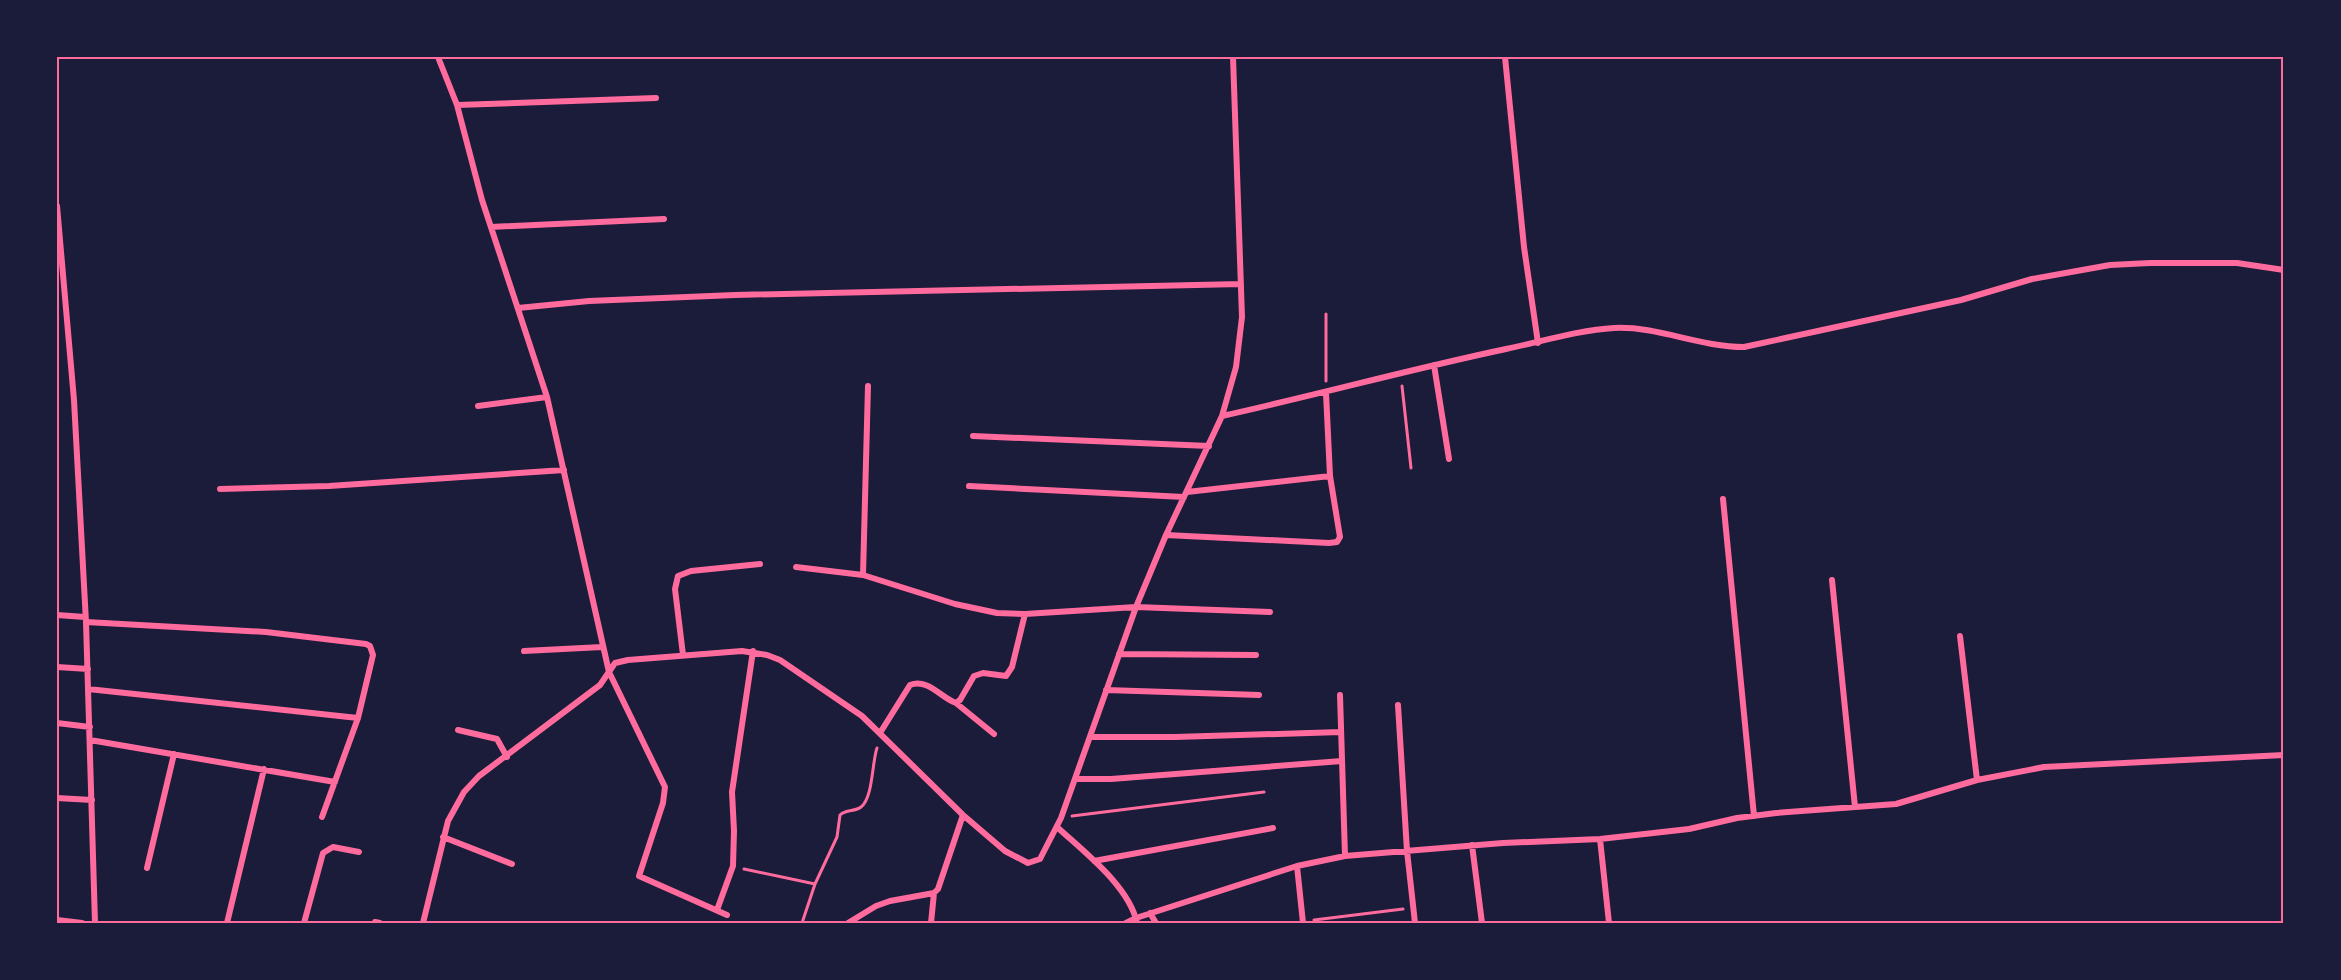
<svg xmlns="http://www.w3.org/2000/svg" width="2341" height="980" viewBox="0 0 2341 980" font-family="'Nunito Sans',sans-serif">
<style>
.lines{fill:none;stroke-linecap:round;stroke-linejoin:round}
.path{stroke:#ff6b9d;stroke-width:3}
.minor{stroke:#ff6b9d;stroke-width:6}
.neatline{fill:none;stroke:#ff6b9d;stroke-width:2}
</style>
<rect width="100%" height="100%" fill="#1b1b3a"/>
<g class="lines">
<!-- path -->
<path class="path" d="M1326,381V314
M1402,386L1411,468
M1072,816L1264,792
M744,869L815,884
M1314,920L1403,909
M802,923L815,884L837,837L840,815C846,809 855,812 861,807C873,798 872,762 877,748"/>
<!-- minor -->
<path class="minor" d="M438,57L457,105L482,200L547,397L609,672L665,787L663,803L639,876L727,915
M1505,57L1524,247L1538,343
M457,105L656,98
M57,206L74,400L86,622L95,923
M491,227L664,219
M518,308L589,301L735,295L1241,284
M1434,365L1449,459
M478,406L547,397
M1222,416C1317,395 1411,369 1506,349C1540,342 1579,330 1614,328C1658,326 1699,347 1744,347L1961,300L2032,279L2110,265L2150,263H2237L2284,270
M973,436L1209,446
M969,486L1184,497
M220,489L329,486L564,470
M1187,492L1330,476
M1723,499L1754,816
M1166,535L1329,543L1337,542L1340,537L1330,476L1326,393
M796,567L863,575L955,604L997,613L1025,614L1136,607L1270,612
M863,575L868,386
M1832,580L1855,807
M57,615L85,617
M86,622L266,632L366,644L370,646L373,655L358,718L322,817
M1960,636L1977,780
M524,651L602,647
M1119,654L1256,655
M683,655L675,589L678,576L691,571L760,564
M57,667L88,669
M88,689L358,718
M1106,690L1259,695
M1340,695L1345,856
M956,703L994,734
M1398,705L1407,851L1415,923
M57,723L90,727
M458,730L497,739L507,757
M880,733L910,685C928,678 941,698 956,703L960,700L974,676L983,673L1006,676L1012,667L1025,614
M1090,737H1175L1341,732
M90,740L335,782
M1075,779H1111L1342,761
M57,798L92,800
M1057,827C1084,852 1129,886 1137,923
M443,837L512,864
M1600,839L1609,923
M1472,845L1482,923
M1094,861L1273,828
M1297,866L1303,923
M147,868L174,754
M717,910L733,866L734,831L732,792L753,651
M1150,913L1156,923
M57,920L82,923
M375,922L380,923
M227,923L264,769
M304,923L323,853L333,847L359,852
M423,923L448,821L464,792L479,776L600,685L615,663L628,660L742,651L767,655L780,660L862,716L963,815L1005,851L1028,863L1040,859L1061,818L1136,607L1166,535L1222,416L1236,367L1242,317L1233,57
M848,923L876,906L890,901L934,893L938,889L963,815
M931,923L934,893
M1126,923L1136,918L1297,866L1345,856L1503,843L1600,839L1689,829L1737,818L1776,813L1896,804L1977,780L2044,767L2284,755"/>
</g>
<!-- border -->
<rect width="2341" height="980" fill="none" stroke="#1b1b3a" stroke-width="117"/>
<rect x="58" y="58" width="2224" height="864" class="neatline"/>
</svg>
